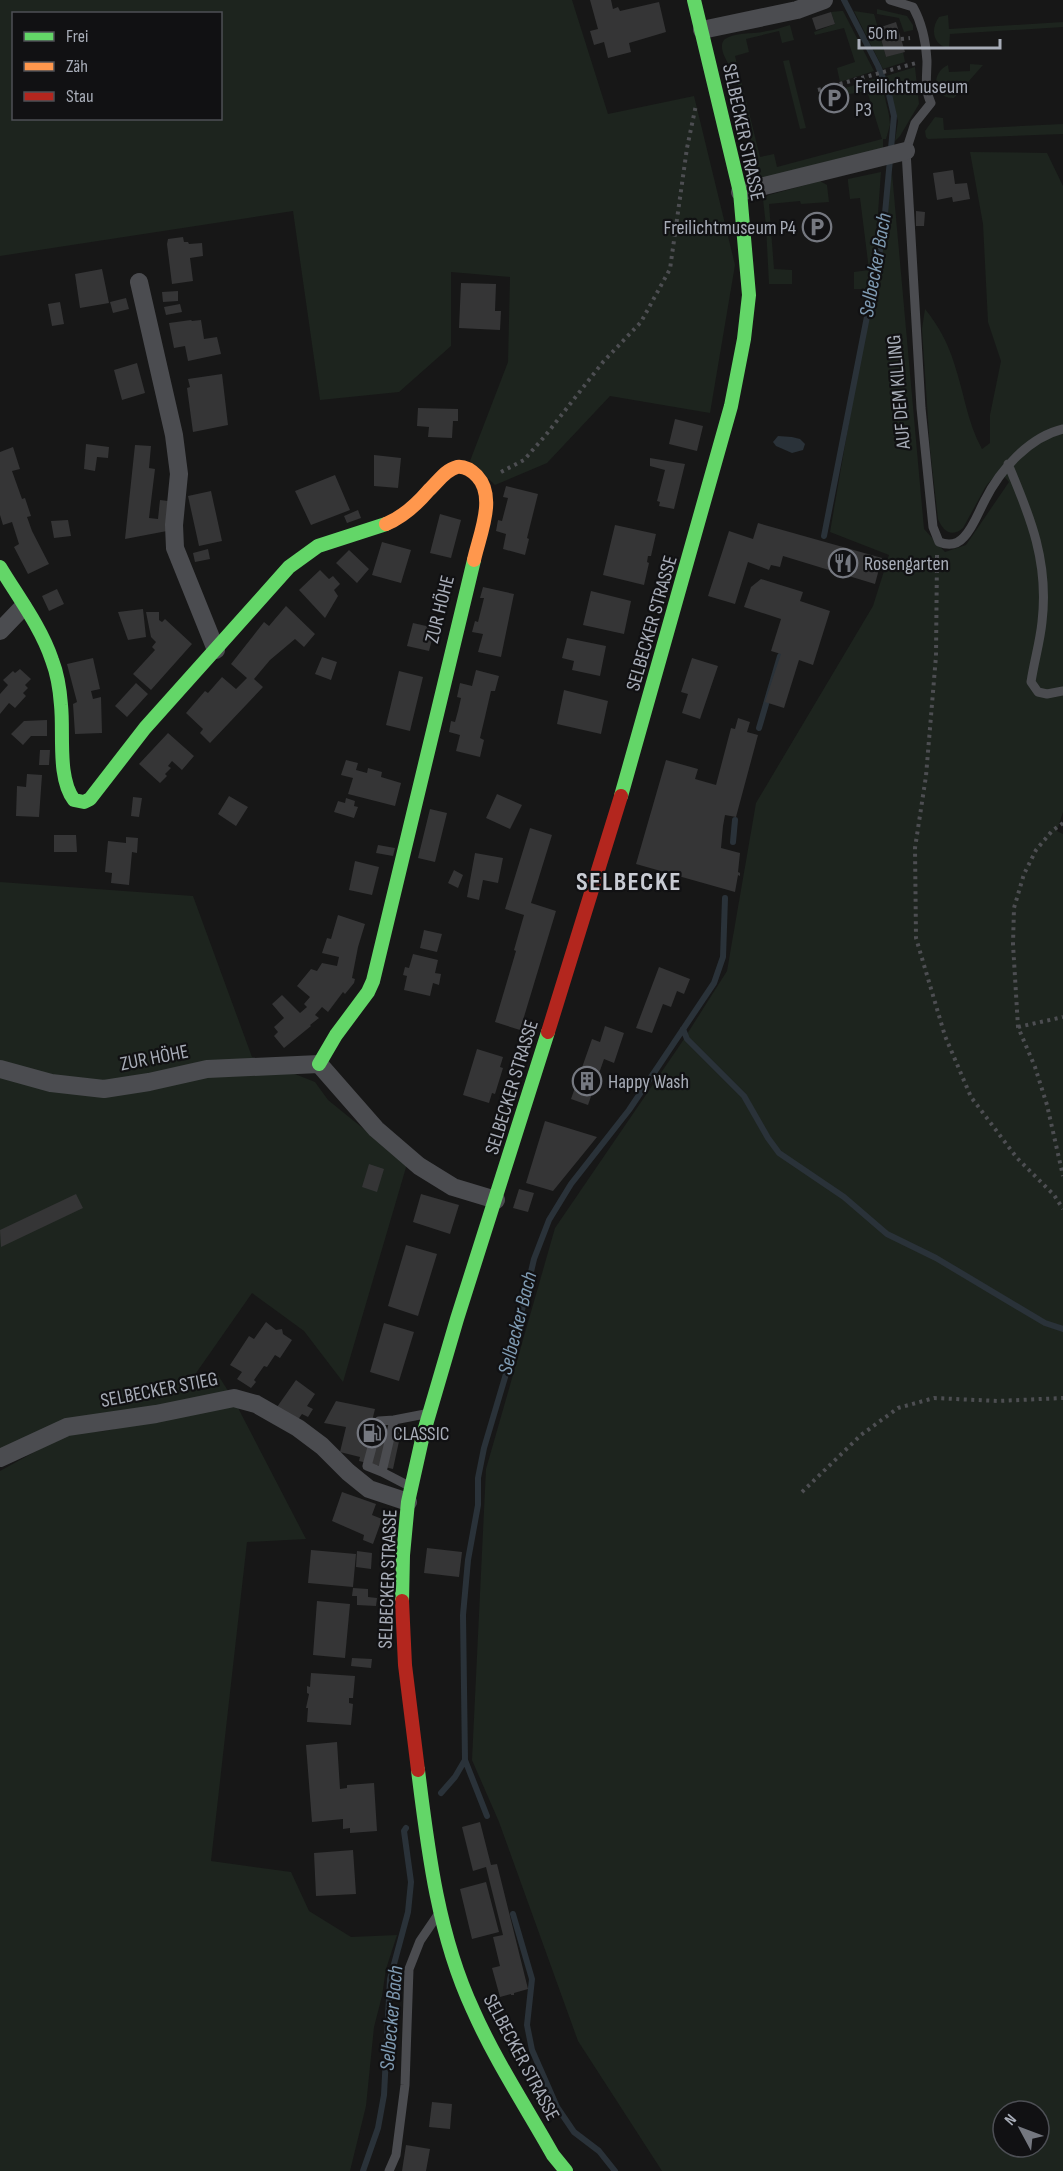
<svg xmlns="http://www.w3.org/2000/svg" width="1063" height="2171" viewBox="0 0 1063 2171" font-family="'Sofia Sans Condensed',sans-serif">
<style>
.green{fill:#1d241e;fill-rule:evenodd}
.water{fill:#2a3239}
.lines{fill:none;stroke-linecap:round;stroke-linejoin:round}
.stream{stroke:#2a3239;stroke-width:6}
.building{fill:#353536}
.path{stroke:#4d4e52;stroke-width:4;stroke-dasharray:3 4.5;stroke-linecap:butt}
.lane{stroke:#4b4c50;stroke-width:9}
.street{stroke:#4b4c50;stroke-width:18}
.fast{stroke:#63d668;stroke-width:14}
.slow{stroke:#ff974d;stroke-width:14}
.jam{stroke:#b3261e;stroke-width:14}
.labels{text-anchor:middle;stroke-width:4.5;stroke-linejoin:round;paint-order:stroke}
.poi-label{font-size:20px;fill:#a8adb8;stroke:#111113;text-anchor:start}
.street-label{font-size:20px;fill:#a8adb8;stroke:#111113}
.water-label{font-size:21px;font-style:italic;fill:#7f9bb3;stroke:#111113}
.district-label{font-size:26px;font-weight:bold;letter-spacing:1.5px;fill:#c9ccd4;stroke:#111113}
</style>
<rect width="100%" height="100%" fill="#171717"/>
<!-- green -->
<path class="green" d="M0,0H572L608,114L694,96L735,265L710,413L610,396L547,463L495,485L470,461L508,362L510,277L451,272V346L399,392L320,400L293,211L0,256ZM14,14H220V118H14Z
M877,9L907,16L913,25V30L904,32L899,18L877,14Z
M841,11H843L874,71L840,82L837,68L855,62L844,28L815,35L814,32L835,24L831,12Z
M854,11L874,14L886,57L903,52L905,62L883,69Z
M948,15L949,29L1063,22V27L950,34L949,48C933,46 930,29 939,17Z
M790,25L794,40L782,43L779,31L746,39L749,52L735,56L760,157L774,154L777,167L882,139L867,91L844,95L842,89L880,77L889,115L890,125L886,139H883V148L760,180L735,72C729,66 716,47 725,39C735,32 755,34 767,31C775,30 782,27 790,25Z
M789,60L806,128L800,129L783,61Z
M970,64L983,65L954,98C933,99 930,73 948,65L949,72L970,71Z
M915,67L919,104L900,136L895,141L898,121L886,76Z
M935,117L943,118L944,130L1063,124V134L928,139L926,137L925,131Z
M970,152L1047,153L1063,186V812L1057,831L1063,834V2171H662L578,2041L499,1822L472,1760L486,1469L555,1228L682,1042L727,971L756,803L873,606L889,555L830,532L892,173L924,529L945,552L966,545L1009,482L999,471L986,486L963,528C951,538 943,531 938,519L930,449L922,329L925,309C938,325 948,343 954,363C964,392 967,422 982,449L990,443V415L1001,361L988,322L983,224ZM1003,2111H1039V2147H1003Z
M881,172L875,254L868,289H854V272L869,270L860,198L850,199L848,182V179Z
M820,181L827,185L829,202L801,204L800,201L769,204L774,269L792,270V284H769L766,226L763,199L769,195Z
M0,882L193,896L252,1057L315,1082L328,1100L407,1164L343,1382L304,1331L252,1293L194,1376L218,1375L230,1394L69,1420L0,1455Z
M236,1404L306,1539L247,1542L211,1861L291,1872L309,1911L351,1937L397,1935L386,1969L382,1996L374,2027L366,2106L350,2171H0V1471L67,1434L105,1431Z"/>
<!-- water -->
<path class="water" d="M778,436L792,437L800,439L805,444L803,450L792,453L776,446L773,442Z"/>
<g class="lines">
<!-- stream -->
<path class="stream" d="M824,536L883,235L894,116L888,90L878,66L844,0
M759,728L780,656
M733,842L735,820
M683,1029L687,1039L744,1096L768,1138L779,1153L844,1197L887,1234L936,1258L1045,1323L1063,1329
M465,1760L487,1816
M441,1793L455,1777L465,1760L463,1615L468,1560L478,1505V1478L484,1448L511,1357L534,1259L549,1220L571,1184L629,1110L714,983L723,957L725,898
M513,1914L532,1979L527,2025L532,2050L557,2107L574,2132L599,2151L615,2171
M363,2171L378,2128L384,2095L390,1979L408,1912L411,1882L404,1831L406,1828"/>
</g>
<!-- building -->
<path class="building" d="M590,0H611L613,9L618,7L620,11L659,2L666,32L629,43L631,52L608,58L604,42L594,45L590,31L598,29Z
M831,12L835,24L816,30L812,18Z
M896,22L905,52L886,57L878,28Z
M953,170L955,184L967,183L970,199L953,202L952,197L937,200L933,173Z
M916,211L925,212L924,226H916Z
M183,237L184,242H188L189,244L202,243L203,256L190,258L193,281L172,284L167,244L168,239Z
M102,269L109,303L80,308L75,274Z
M461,283L496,284L495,311H501L500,330L459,328Z
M178,291V301L163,302L162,292Z
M126,298L129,309L113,313L110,302Z
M60,302L64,324L52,326L48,304Z
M180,304L182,312L166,315L164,307Z
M191,320L192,321L201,320L204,339L217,337L221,354L188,361L185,346L174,348L169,323Z
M137,363L145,393L122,400L114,370Z
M222,374L228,425L193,432L187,388L190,387L188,379Z
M418,408L458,409V421H453L452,438L428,437L429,427L417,426Z
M675,419L703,426L697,451L669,444Z
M86,444L109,447L108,458L97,457L95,471L84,469Z
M135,445L151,446L149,468L155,469L149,518L158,519L160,500L168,501L167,531L125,539Z
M13,447L20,469L12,471L22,499L25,498L31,516L27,517L32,531L49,564L28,574L14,547L19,544L12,522L3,525L0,515V452Z
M374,455L401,458L398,488L374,486Z
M650,458L685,464L674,509L659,506L660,502L657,501L665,470L650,466Z
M335,475L350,510L311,525L295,491Z
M506,486L538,494L527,538L529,539L525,555L503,549L506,534L496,531L498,520L502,521L508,498L503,497Z
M211,491L222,541L199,546L188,496Z
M358,510L361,518L347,523L344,516Z
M440,514L461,520L451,558L430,553Z
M68,520L71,536L54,538L51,521Z
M758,523L882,558L875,584L783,556L780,567L771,565L769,570L748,562L735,604L708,596L729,531L753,539Z
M615,525L656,534L651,556H648L647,562L649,563L644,585L603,575Z
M382,542L411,550L401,583L372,575Z
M208,549L210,559L195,562L193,553Z
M349,550L369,569L357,583L336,563Z
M320,570L329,579L333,576L340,584L334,590L338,596L325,618L299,590Z
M761,579L803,592L800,601L830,611L813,665L799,660L784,708L765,702L781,654L771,651L781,619L744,607L751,587Z
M483,587L514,594L501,657L478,652L483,634L472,632L475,621L478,622L484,598H480Z
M57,589L64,604L49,611L42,596Z
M591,591L631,601L624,634L583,625Z
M286,606L315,634L304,647L295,639L270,660L254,679L263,687L210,743L200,733L203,729L186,713L205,691L208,693L222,677L236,689L247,678L231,664L264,622L269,626Z
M143,609L146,637L128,640L118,612Z
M146,612H159V620L162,622L165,619L192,644L151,690L133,674L155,650L152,647L156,642L151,637Z
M413,623L435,628L429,651L407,646Z
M567,638L606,646L600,676L572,670L574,661L562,658Z
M322,657L337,662L331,680L315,674Z
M93,658L100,689L91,691L93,699L101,697L102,733L75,734L73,704L77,702L67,664Z
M692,658L718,666L700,719L682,713L688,694L681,692Z
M20,669L31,679L25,685L28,688L23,693L26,696L15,708L9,703L0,714V694L8,685L3,680L13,671L15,673Z
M476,670L499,676L495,691H491L485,717L480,738L484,740L480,757L456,751L460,735L449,732L451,721L455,722L458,711L461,698L457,697L460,683L472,686Z
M399,671L423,677L410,731L386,725Z
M136,683L148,694L127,717L115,706Z
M564,690L608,701L601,734L557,724Z
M738,718L750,722L747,732L758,735L736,817L725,815L723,826L721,848L740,853L738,872L740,873V876L738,875L735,892L636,864L666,760L698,769L695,779L716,785L731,728L735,729Z
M47,720V736H31L23,745L11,734L24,721Z
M168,733L194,756L182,770L172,761L168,766L171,768L165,774L167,776L160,783L139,764Z
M40,750H50L49,765H39Z
M346,760L358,763L356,770L367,773L368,768L382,772L381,777L401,783L395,806L348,794L353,778L341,775Z
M27,774L42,775L39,817L16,816L17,786L26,787Z
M497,794L522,805L510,829L486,818Z
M229,796L248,807L236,826L218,814Z
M133,797L142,798L139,817L131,816Z
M346,798L355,801L354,806L358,807L354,818L334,812L338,801L345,803Z
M430,809L447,813L435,862L418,858Z
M530,828L552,835L531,903L556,911L520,1030L495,1022L516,951L514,950L524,915L505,909Z
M54,835H76L77,852H54Z
M126,837L138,838L137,853L132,852L129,885L111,883L112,873L105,872L108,841L126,843Z
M378,845L395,848L393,856L376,853Z
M475,853L503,858L498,883L483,880L479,900L467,897Z
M355,861L379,867L372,895L349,890Z
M454,870L463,875L458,888L448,883Z
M338,915L365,924L358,947L352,978L355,979L354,983L345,994L343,992L328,1012L322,1007L315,1015L319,1018L310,1025L311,1026L284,1048L274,1036L278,1032L274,1027L284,1018L272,1004L282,995L300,1013L307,1007L304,1004L310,997L297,986L311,969L317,971L322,963L337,966L339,957L322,953L327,938L331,939Z
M424,930L442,934L437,952L420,948Z
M413,954L438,960L435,973L441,974L439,985L433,983L430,996L404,990L407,976L403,975L405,967L409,968Z
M659,967L690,979L684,994L677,991L671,1007L663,1004L652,1033L636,1028Z
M605,1026L624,1033L614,1063L604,1059L588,1105L571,1099L592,1039L600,1042Z
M477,1049L503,1057L500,1067L503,1068L495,1094L492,1093L489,1103L463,1095Z
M545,1121L597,1137L553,1191L526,1183Z
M369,1164L384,1169L377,1192L362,1187Z
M519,1189L534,1193L528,1212L513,1208Z
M76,1194L83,1208L1,1247L0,1230Z
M421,1194L459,1205L450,1234L413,1222Z
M406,1245L437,1254L418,1316L388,1306Z
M266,1322L276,1330L282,1329L283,1334L292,1340L280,1358L275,1355L267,1367L264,1366L254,1380L256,1382L251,1388L237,1379L242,1372L230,1365L249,1336L254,1339Z
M384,1323L414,1332L399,1381L370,1372Z
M296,1380L315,1394L307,1406L313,1409L308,1417L302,1414L297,1421L277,1407Z
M336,1401L375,1409L371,1425L401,1432L393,1469L359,1461L360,1457L340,1452L346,1427L324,1423Z
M342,1492L376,1504L372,1515L382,1519L373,1544L363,1540L364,1535L332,1521Z
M427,1548L462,1552L459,1577L424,1573Z
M311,1550L356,1554L353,1587L308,1583Z
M357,1551L372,1553L371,1569L356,1567Z
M353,1588L368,1589V1597L377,1598L376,1606L357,1605V1596H352Z
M317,1601L350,1604L345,1658L313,1655Z
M352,1658L372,1659L371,1668L351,1666Z
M311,1673L355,1676L353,1698H349V1703L353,1704L351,1725L307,1722L308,1708H306L309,1694L307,1693V1686L310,1687Z
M337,1742L340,1789L347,1788V1785L374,1783L377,1831L350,1833V1828L343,1829V1819L312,1822L306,1745Z
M480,1822L491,1865L497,1864L528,1989L514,1993V1995H511V1994L500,1997L492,1968L500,1966L493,1937L503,1935L486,1867L473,1871L462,1827Z
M353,1850L356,1894L316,1896L314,1853Z
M486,1882L499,1932L472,1939L460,1889Z
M432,2102L452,2104L450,2129L429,2127Z
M406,2145L430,2149L426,2171H402Z"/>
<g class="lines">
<!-- path -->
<path class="path" d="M901,39L910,38
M818,90L916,63
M501,472L524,460L545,436L603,362L641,322L670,269L687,148L696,105
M937,555L936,656L926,776L915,848L916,938L945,1036L971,1097L1017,1158L1054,1195L1063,1209
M1063,823L1052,831L1036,850L1024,874L1014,908L1013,944L1018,1027L1035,1067L1047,1105L1063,1176
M1018,1027L1063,1017
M802,1492L861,1435L898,1408L934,1398L998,1401L1063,1398"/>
<!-- lane -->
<path class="lane" d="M890,0L913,7C922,23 926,43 927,61C927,76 924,89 931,103L915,123L906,151L921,408L933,527L939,542C949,546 957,545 964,537C973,528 979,511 985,500C1000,470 1029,437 1063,429
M1008,464C1031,518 1049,563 1042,622C1040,642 1034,662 1031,682L1038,692L1047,694L1063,691
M382,1472L367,1466L379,1421L394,1420
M409,1486L382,1472L394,1420L425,1414
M389,2171L396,2155L405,2085L409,1969L420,1941L437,1916"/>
<!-- street -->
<path class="street" d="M702,30L797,10L824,0
M740,192L906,151
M139,282L174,435L179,474L174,525L175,548L216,650
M0,631L23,607
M0,1069L51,1083L104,1089L149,1082L207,1069L319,1064L376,1129L419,1166L453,1187L496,1200
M0,1458L67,1427L156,1414L234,1398L256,1404L298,1428L322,1446L348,1472L369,1489L408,1502"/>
<!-- fast -->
<path class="fast" d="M0,567C18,597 41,627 52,660C57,673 60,691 61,705C64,733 57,778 74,800L84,802L90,799L145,728L289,567L318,546L386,524
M621,796L731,406L744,339L749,295L740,192L694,0
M319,1064L336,1035L368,992L373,981L474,560
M402,1601L403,1555L408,1502L423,1435L457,1319L548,1032
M418,1770C428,1851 438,1935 473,2010C495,2060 526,2107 553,2155L566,2171"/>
<!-- slow -->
<path class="slow" d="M386,524C403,517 417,504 429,490C438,482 445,470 457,467C465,466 472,471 477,476C497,497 479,536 474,560"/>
<!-- jam -->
<path class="jam" d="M548,1032L621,796
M402,1601L405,1665L418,1770"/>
</g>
<!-- icons -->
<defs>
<g id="parking-ring" transform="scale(1.5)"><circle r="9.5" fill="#111113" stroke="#757880" stroke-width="1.5"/><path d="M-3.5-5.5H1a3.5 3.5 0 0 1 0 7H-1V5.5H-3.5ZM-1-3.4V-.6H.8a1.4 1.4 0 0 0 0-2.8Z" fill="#757880"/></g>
<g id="restaurant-ring" transform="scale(1.5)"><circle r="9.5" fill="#111113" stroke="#757880" stroke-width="1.5"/><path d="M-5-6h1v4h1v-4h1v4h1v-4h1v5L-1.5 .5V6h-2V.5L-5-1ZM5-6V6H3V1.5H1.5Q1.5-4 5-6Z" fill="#757880"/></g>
<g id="building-ring" transform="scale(1.5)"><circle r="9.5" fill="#111113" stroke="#757880" stroke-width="1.5"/><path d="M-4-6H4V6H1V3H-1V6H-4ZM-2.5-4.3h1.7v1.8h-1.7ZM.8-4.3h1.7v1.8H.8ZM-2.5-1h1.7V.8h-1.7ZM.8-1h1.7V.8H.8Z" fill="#757880"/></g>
<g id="fuel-ring" transform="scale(1.5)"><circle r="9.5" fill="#111113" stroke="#757880" stroke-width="1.5"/><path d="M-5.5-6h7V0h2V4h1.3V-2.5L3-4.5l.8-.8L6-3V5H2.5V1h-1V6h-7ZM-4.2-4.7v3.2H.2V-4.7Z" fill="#757880"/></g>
</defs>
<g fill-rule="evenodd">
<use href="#parking-ring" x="834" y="98"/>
<use href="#parking-ring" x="817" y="227"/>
<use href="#restaurant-ring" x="843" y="563"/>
<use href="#building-ring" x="587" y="1081"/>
<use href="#fuel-ring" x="372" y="1433"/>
</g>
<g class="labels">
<!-- poi labels -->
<g class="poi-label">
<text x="855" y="93">Freilichtmuseum<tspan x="855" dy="23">P3</tspan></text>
<text x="796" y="234" text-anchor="end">Freilichtmuseum P4</text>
<text x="864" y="570">Rosengarten</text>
<text x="608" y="1088">Happy Wash</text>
<text x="393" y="1440">CLASSIC</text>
</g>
<!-- street labels -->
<g class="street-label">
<text transform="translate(744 132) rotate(78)" y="7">SELBECKER STRASSE</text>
<text transform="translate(898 392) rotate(-95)" y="7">AUF DEM KILLING</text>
<text transform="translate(439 609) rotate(-76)" y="7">ZUR HÖHE</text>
<text transform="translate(651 623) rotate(-74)" y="7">SELBECKER STRASSE</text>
<text transform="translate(154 1057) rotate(-11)" y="7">ZUR HÖHE</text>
<text transform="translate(511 1087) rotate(-73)" y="7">SELBECKER STRASSE</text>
<text transform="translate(159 1389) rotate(-11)" y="7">SELBECKER STIEG</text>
<text transform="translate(387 1579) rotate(-88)" y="7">SELBECKER STRASSE</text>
<text transform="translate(522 2057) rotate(62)" y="7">SELBECKER STRASSE</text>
</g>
<!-- water labels -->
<g class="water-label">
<text transform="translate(875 265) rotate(-80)" y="7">Selbecker Bach</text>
<text transform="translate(517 1323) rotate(-76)" y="7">Selbecker Bach</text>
<text transform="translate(391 2018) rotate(-85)" y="7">Selbecker Bach</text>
</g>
<!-- district labels -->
<g class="district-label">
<text x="629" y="890">SELBECKE</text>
</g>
</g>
<!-- legend -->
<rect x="12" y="12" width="210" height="108" fill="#111113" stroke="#4d4f55" stroke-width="1.5"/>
<rect x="24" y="32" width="30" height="9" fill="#63d668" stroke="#4d4f55" stroke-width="1.5"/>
<text x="66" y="42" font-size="18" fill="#a8adb8">Frei</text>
<rect x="24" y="62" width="30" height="9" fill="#ff974d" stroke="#4d4f55" stroke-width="1.5"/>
<text x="66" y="72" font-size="18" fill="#a8adb8">Zäh</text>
<rect x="24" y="92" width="30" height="9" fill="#b3261e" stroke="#4d4f55" stroke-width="1.5"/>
<text x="66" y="102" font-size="18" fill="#a8adb8">Stau</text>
<!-- north arrow -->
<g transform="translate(1021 2129) rotate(311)"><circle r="28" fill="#111113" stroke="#4d4f55" stroke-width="1.5"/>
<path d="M0-4.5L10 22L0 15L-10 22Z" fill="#757880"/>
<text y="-9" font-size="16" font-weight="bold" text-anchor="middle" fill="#a8adb8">N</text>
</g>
<!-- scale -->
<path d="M859 39v9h141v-9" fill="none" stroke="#a8adb8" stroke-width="3"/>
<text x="868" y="39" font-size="18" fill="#a8adb8" stroke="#111113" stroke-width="4.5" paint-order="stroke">50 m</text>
</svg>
